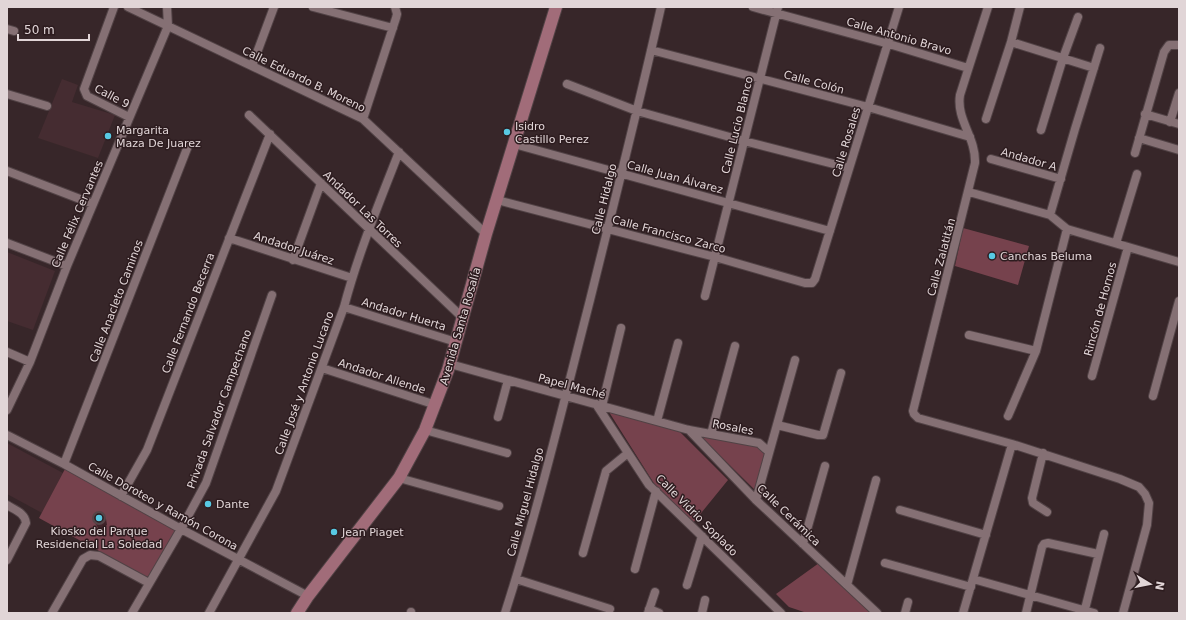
<svg xmlns="http://www.w3.org/2000/svg" width="1186" height="620" viewBox="0 0 1186 620" font-family="'DejaVu Sans',sans-serif">
<style>
.built{fill:#452c31}
.green{fill:#76424d}
.shadow{fill:#0007}
.building{fill:#574448}
.lines{fill:none;stroke-linecap:round;stroke-linejoin:round}
.street-casing{stroke:#514245;stroke-width:10}
.secondary-casing{stroke:#514245;stroke-width:14}
.street{stroke:#857074;stroke-width:8}
.secondary{stroke:#a16c79;stroke-width:12}
.poi-dot{fill:#58c9e3;stroke:#2d1c1f;stroke-width:1.5}
.labels{text-anchor:middle;stroke-width:3;stroke-linejoin:round;paint-order:stroke}
.street-label{font-size:11px;fill:#e1d5d7;stroke:#2d1c1f}
.poi-label{font-size:11px;fill:#e1d5d7;stroke:#2d1c1f;text-anchor:start}
</style>
<rect width="100%" height="100%" fill="#372629"/>
<!-- built -->
<path class="built" d="M62,79L78,85L72,102L115,115L98,158L38,138Z
M7,252L55,271L33,330L7,321Z
M7,443L63,473L42,513L7,494Z"/>
<!-- green -->
<path class="green" d="M963,228L1029,246L1018,285L955,266Z
M609,412L678,430L728,480L693,523L655,485Z
M697,433L759,444L768,453L756,491Z
M65,469L177,530L150,579L39,518Z
M819,563L874,613H807L789,607L776,594Z"/>
<!-- shadow -->
<path class="shadow" d="M97,513H102L106,519L107,525L103,528H98L94,521L93,517Z"/>
<!-- building -->
<path class="building" d="M92 518a7 7 0 1 1 14 0a7 7 0 1 1-14 0Z"/>
<g class="lines">
<!-- street casing -->
<g class="street-casing">
<path id="street" d="M114,7L84,89L87,96L129,117
M128,7L363,119L486,234
M313,7L393,28
M753,7L889,44L968,68
M988,7L960,95C956,120 976,137 975,163L913,411L914,414L918,418L1012,444L1120,479L1139,487L1145,494L1149,503L1147,525L1123,613
M7,29L14,31
M1011,42L1094,68
M651,50L868,107L970,137
M252,66L274,7
M567,84L637,111L744,141L849,168
M7,94L47,106
M1145,114L1179,124
M249,115L463,318
M363,119L396,18L397,14L395,7
M986,119L1011,42L1020,7
M1170,122L1179,93
M1041,130L1063,58L1078,17
M1139,138L1179,150
M514,144L830,231
M1135,153L1164,52L1169,45H1179
M991,159L1061,179
M7,171L93,204
M969,192L1050,215L1067,229L1179,262
M497,200L715,257L805,283H812L815,279L899,7
M1050,215L1075,129L1100,48
M229,238L352,278
M7,243L67,266
M1116,243L1137,174
M293,260L321,183
M705,296L778,7
M344,307L456,342
M969,335L1036,351
M7,352L30,362
M450,364L689,430L759,443L769,452
M322,368L436,405
M1092,376L1128,247
M1153,396L1179,301
M596,404L649,485L781,613
M602,406L621,328
M7,410L30,362L67,266L168,26L167,7
M1008,416L1036,351L1067,229
M498,417L508,380
M657,421L678,343
M777,425L818,435H823L841,373
M425,430L507,453
M689,430L756,500L877,613
M711,434L735,346
M7,435L64,464L181,529L308,596
M1043,453L1032,498L1033,503L1047,512
M64,464L188,146
M399,478L499,506
M121,496L147,450L270,134
M756,500L795,360
M7,505C15,510 25,513 26,523L7,560
M900,510L986,535
M803,544L825,466
M583,553L606,471L628,453
M885,563L971,587
M635,569L656,491
M516,579L610,609
M973,579L1094,613
M687,585L702,536
M847,585L876,480
M649,609L659,613
M411,612V613
M52,613L83,559L90,555L99,556L149,583
M132,613L181,529L206,483L272,295
M209,613L276,491L344,307C358,254 379,203 399,152
M505,613C538,510 563,405 590,300C614,203 639,105 661,7
M648,613L655,592
M702,613L705,600
M905,613L908,602
M963,613L1012,444
M1026,613L1042,547L1044,544L1048,543L1098,554
M1084,613L1104,534"/>
</g>
<!-- secondary casing -->
<g class="secondary-casing">
<path id="secondary" d="M297,613L308,596L399,478L425,430L448,370L486,234L556,7"/>
</g>
<!-- street -->
<use href="#street" class="street"/>
<!-- secondary -->
<use href="#secondary" class="secondary"/>
</g>
<!-- markers -->
<g class="poi-dot">
<circle cx="507" cy="132" r="4"/>
<circle cx="108" cy="136" r="4"/>
<circle cx="992" cy="256" r="4"/>
<circle cx="208" cy="504" r="4"/>
<circle cx="99" cy="518" r="4"/>
<circle cx="334" cy="532" r="4"/>
</g>
<g class="labels">
<!-- street labels -->
<g class="street-label">
<text transform="translate(899 36) rotate(16)" y="4">Calle Antonio Bravo</text>
<text transform="translate(304 79) rotate(26)" y="4">Calle Eduardo B. Moreno</text>
<text transform="translate(814 82) rotate(15)" y="4">Calle Colón</text>
<text transform="translate(112 96) rotate(28)" y="4">Calle 9</text>
<text transform="translate(737 125) rotate(-76)" y="4">Calle Lucio Blanco</text>
<text transform="translate(846 142) rotate(-73)" y="4">Calle Rosales</text>
<text transform="translate(1029 159) rotate(16)" y="4">Andador A</text>
<text transform="translate(675 177) rotate(15)" y="4">Calle Juan Álvarez</text>
<text transform="translate(604 199) rotate(-76)" y="4">Calle Hidalgo</text>
<text transform="translate(363 209) rotate(44)" y="4">Andador Las Torres</text>
<text transform="translate(77 214) rotate(-67)" y="4">Calle Félix Cervantes</text>
<text transform="translate(669 234) rotate(15)" y="4">Calle Francisco Zarco</text>
<text transform="translate(294 248) rotate(18)" y="4">Andador Juárez</text>
<text transform="translate(941 257) rotate(-75)" y="4">Calle Zalatitán</text>
<text transform="translate(116 301) rotate(-69)" y="4">Calle Anacleto Caminos</text>
<text transform="translate(1100 309) rotate(-75)" y="4">Rincón de Hornos</text>
<text transform="translate(188 313) rotate(-69)" y="4">Calle Fernando Becerra</text>
<text transform="translate(404 314) rotate(17)" y="4">Andador Huerta</text>
<text transform="translate(460 326) rotate(-74)" y="4">Avenida Santa Rosalía</text>
<text transform="translate(382 376) rotate(18)" y="4">Andador Allende</text>
<text transform="translate(304 383) rotate(-70)" y="4">Calle José y Antonio Lucano</text>
<text transform="translate(572 386) rotate(15)" y="4">Papel Maché</text>
<text transform="translate(219 409) rotate(-70)" y="4">Privada Salvador Campechano</text>
<text transform="translate(733 427) rotate(11)" y="4">Rosales</text>
<text transform="translate(525 502) rotate(-75)" y="4">Calle Miguel Hidalgo</text>
<text transform="translate(163 506) rotate(29)" y="4">Calle Doroteo y Ramón Corona</text>
<text transform="translate(697 515) rotate(45)" y="4">Calle Vidrio Soplado</text>
<text transform="translate(789 515) rotate(44)" y="4">Calle Cerámica</text>
</g>
<!-- poi labels -->
<g class="poi-label">
<text x="515" y="130">Isidro<tspan x="515" dy="13">Castillo Perez</tspan></text>
<text x="116" y="134">Margarita<tspan x="116" dy="13">Maza De Juarez</tspan></text>
<text x="1000" y="260">Canchas Beluma</text>
<text x="216" y="508">Dante</text>
<text x="99" y="535" text-anchor="middle">Kiosko del Parque<tspan x="99" dy="13">Residencial La Soledad</tspan></text>
<text x="342" y="536">Jean Piaget</text>
</g>
</g>
<!-- border -->
<rect width="1186" height="620" fill="none" stroke="#e1d5d7" stroke-width="16"/>
<!-- north arrow -->
<g transform="translate(1150 584) rotate(100)" stroke="#2d1c1f" stroke-width="3" paint-order="stroke">
<path d="M0-3L7 15L0 10L-7 15Z" fill="#e1d5d7"/>
<text y="-6" font-size="11" font-weight="bold" text-anchor="middle" fill="#e1d5d7">N</text>
</g>
<!-- scale -->
<path d="M18 34v6h71v-6" fill="none" stroke="#e1d5d7" stroke-width="2"/>
<text x="24" y="34" font-size="12" fill="#e1d5d7" stroke="#2d1c1f" stroke-width="3" paint-order="stroke">50 m</text>
</svg>
